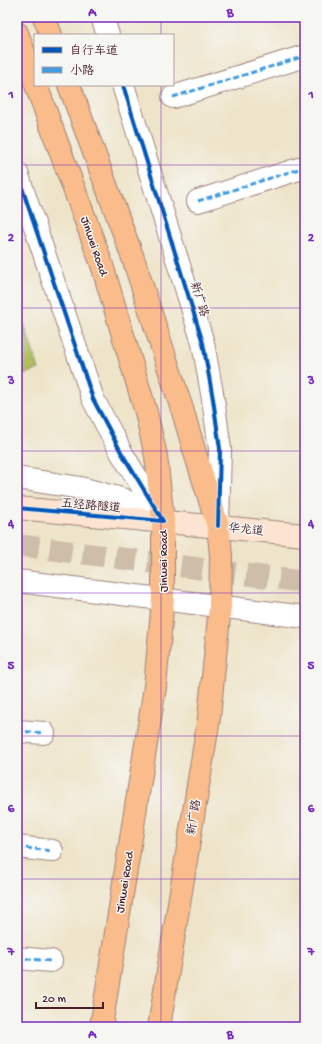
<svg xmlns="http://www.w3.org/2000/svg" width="322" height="1044" viewBox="0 0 322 1044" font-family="'Gochi Hand','LXGW WenKai TC',sans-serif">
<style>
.green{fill:#afbf62;stroke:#7c6f46}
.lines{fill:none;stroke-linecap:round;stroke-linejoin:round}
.secondary-tunnel{stroke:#cdbda9;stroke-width:22;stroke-dasharray:22 11;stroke-linecap:butt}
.minor-casing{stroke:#9c827a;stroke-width:24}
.tertiary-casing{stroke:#9c827a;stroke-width:24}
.secondary-casing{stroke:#9c827a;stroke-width:24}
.primary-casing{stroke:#9c827a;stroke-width:24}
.minor{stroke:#fff;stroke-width:22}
.tertiary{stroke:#fff;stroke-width:22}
.secondary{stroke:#fde4d0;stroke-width:22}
.primary{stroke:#f9bc8a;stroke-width:22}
.quiet{stroke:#409be1;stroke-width:3;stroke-dasharray:6 3;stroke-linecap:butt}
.cycleway-casing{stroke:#f6f6f2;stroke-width:6}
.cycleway{stroke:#0057b8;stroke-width:4}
.grid{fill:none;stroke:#7b2cbf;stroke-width:1;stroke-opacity:0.55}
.labels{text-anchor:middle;stroke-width:3;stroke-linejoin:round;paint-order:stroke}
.street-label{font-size:12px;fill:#4a1f2b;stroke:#f6f6f2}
.neatline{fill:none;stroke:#7b2cbf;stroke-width:1.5}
.grid-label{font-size:13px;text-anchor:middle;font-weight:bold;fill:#7b2cbf}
</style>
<rect width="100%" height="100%" fill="#f6f6f2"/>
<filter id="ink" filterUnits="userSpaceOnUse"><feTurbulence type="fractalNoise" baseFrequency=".025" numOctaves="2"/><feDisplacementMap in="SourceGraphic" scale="8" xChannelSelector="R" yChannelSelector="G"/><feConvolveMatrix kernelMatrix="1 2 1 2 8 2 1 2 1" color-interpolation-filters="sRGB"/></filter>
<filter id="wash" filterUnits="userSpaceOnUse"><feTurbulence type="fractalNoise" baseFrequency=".012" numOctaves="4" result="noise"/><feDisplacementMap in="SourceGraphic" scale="16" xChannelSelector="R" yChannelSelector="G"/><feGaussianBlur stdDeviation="0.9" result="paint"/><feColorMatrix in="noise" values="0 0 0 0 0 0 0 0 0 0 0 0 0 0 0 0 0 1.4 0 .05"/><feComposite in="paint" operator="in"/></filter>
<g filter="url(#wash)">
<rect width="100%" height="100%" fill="#eee4c9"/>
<!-- green -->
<path class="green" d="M22,319L39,369L17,377V320Z"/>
</g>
<g filter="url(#ink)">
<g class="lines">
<!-- secondary-tunnel -->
<path class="secondary-tunnel" d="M17,545L305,582"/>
<!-- minor casing -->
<g class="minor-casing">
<path id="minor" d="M173,97L305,56
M198,201L305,167
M17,478L81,488L122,499L163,521
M17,581L305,617
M17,731L44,733
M17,847L52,851
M17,958L51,961"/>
</g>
<!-- tertiary casing -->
<g class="tertiary-casing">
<path id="tertiary" d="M102,17L108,35
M123,85L203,343L213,399L220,449L218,523
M17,173L93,399L121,452L163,521"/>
</g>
<!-- secondary casing -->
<g class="secondary-casing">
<path id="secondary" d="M17,508L305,535"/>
</g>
<!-- primary casing -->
<g class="primary-casing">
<path id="primary" d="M44,17L51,35
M17,33L35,82
M36,85L102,265L146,412L156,456L163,521V599L155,687L101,1027
M69,85L133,258L183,412L195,453L218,526L221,555L220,606L209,718L159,1027"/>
</g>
<!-- minor -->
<use href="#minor" class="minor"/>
<!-- tertiary -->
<use href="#tertiary" class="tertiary"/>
<!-- secondary -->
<use href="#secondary" class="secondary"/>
<!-- primary -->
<use href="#primary" class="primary"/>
<!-- quiet -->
<path class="quiet" d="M173,97L305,56
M198,201L305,167
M17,731L44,733
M17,847L52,851
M17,958L51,961"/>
<!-- cycleway casing -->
<g class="cycleway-casing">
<path id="cycleway" d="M123,85L203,343L213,399L220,449L218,526
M17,173L93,399L121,452L163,521
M17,508L163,521"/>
</g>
<!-- cycleway -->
<use href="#cycleway" class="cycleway"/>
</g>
</g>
<!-- grid -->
<path class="grid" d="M161,17V35M161,85V1027M17,165H305M17,308H305M17,451H305M17,593H305M17,736H305M17,879H305"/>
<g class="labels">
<!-- street labels -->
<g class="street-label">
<text transform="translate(95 246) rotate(71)" y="4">Jinwei Road</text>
<text transform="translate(200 299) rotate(73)" y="4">新广路</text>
<text transform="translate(91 505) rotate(5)" y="4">五经路隧道</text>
<text transform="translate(246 529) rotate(6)" y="4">华龙道</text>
<text transform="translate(163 561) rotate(-90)" y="4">Jinwei Road</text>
<text transform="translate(193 817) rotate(-81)" y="4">新广路</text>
<text transform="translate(124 882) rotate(-81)" y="4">Jinwei Road</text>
</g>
</g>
<!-- margin -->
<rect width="322" height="1044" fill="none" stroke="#f6f6f2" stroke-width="44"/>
<!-- legend -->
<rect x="34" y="34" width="140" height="52" fill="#f6f6f2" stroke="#b1a0a2"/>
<rect x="42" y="47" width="20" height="6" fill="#0057b8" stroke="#b1a0a2"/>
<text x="70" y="54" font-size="12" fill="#4a1f2b">自行车道</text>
<rect x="42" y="67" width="20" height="6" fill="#409be1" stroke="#b1a0a2"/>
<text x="70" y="74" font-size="12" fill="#4a1f2b">小路</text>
<!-- scale -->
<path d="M36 1002v6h67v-6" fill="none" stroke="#4a1f2b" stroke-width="2"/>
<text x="42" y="1002" font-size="12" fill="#4a1f2b" stroke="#f6f6f2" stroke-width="3" paint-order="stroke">20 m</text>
<rect x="22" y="22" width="278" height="1000" class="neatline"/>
<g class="grid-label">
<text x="92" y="16">A</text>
<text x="230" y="16">B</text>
<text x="11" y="98">1</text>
<text x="311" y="98">1</text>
<text x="11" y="241">2</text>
<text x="311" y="241">2</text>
<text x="11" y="384">3</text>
<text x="311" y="384">3</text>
<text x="11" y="527">4</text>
<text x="311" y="527">4</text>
<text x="11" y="669">5</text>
<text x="311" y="669">5</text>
<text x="11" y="812">6</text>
<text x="311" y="812">6</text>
<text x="11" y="955">7</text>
<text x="311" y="955">7</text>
<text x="92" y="1038">A</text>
<text x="230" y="1038">B</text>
</g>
</svg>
